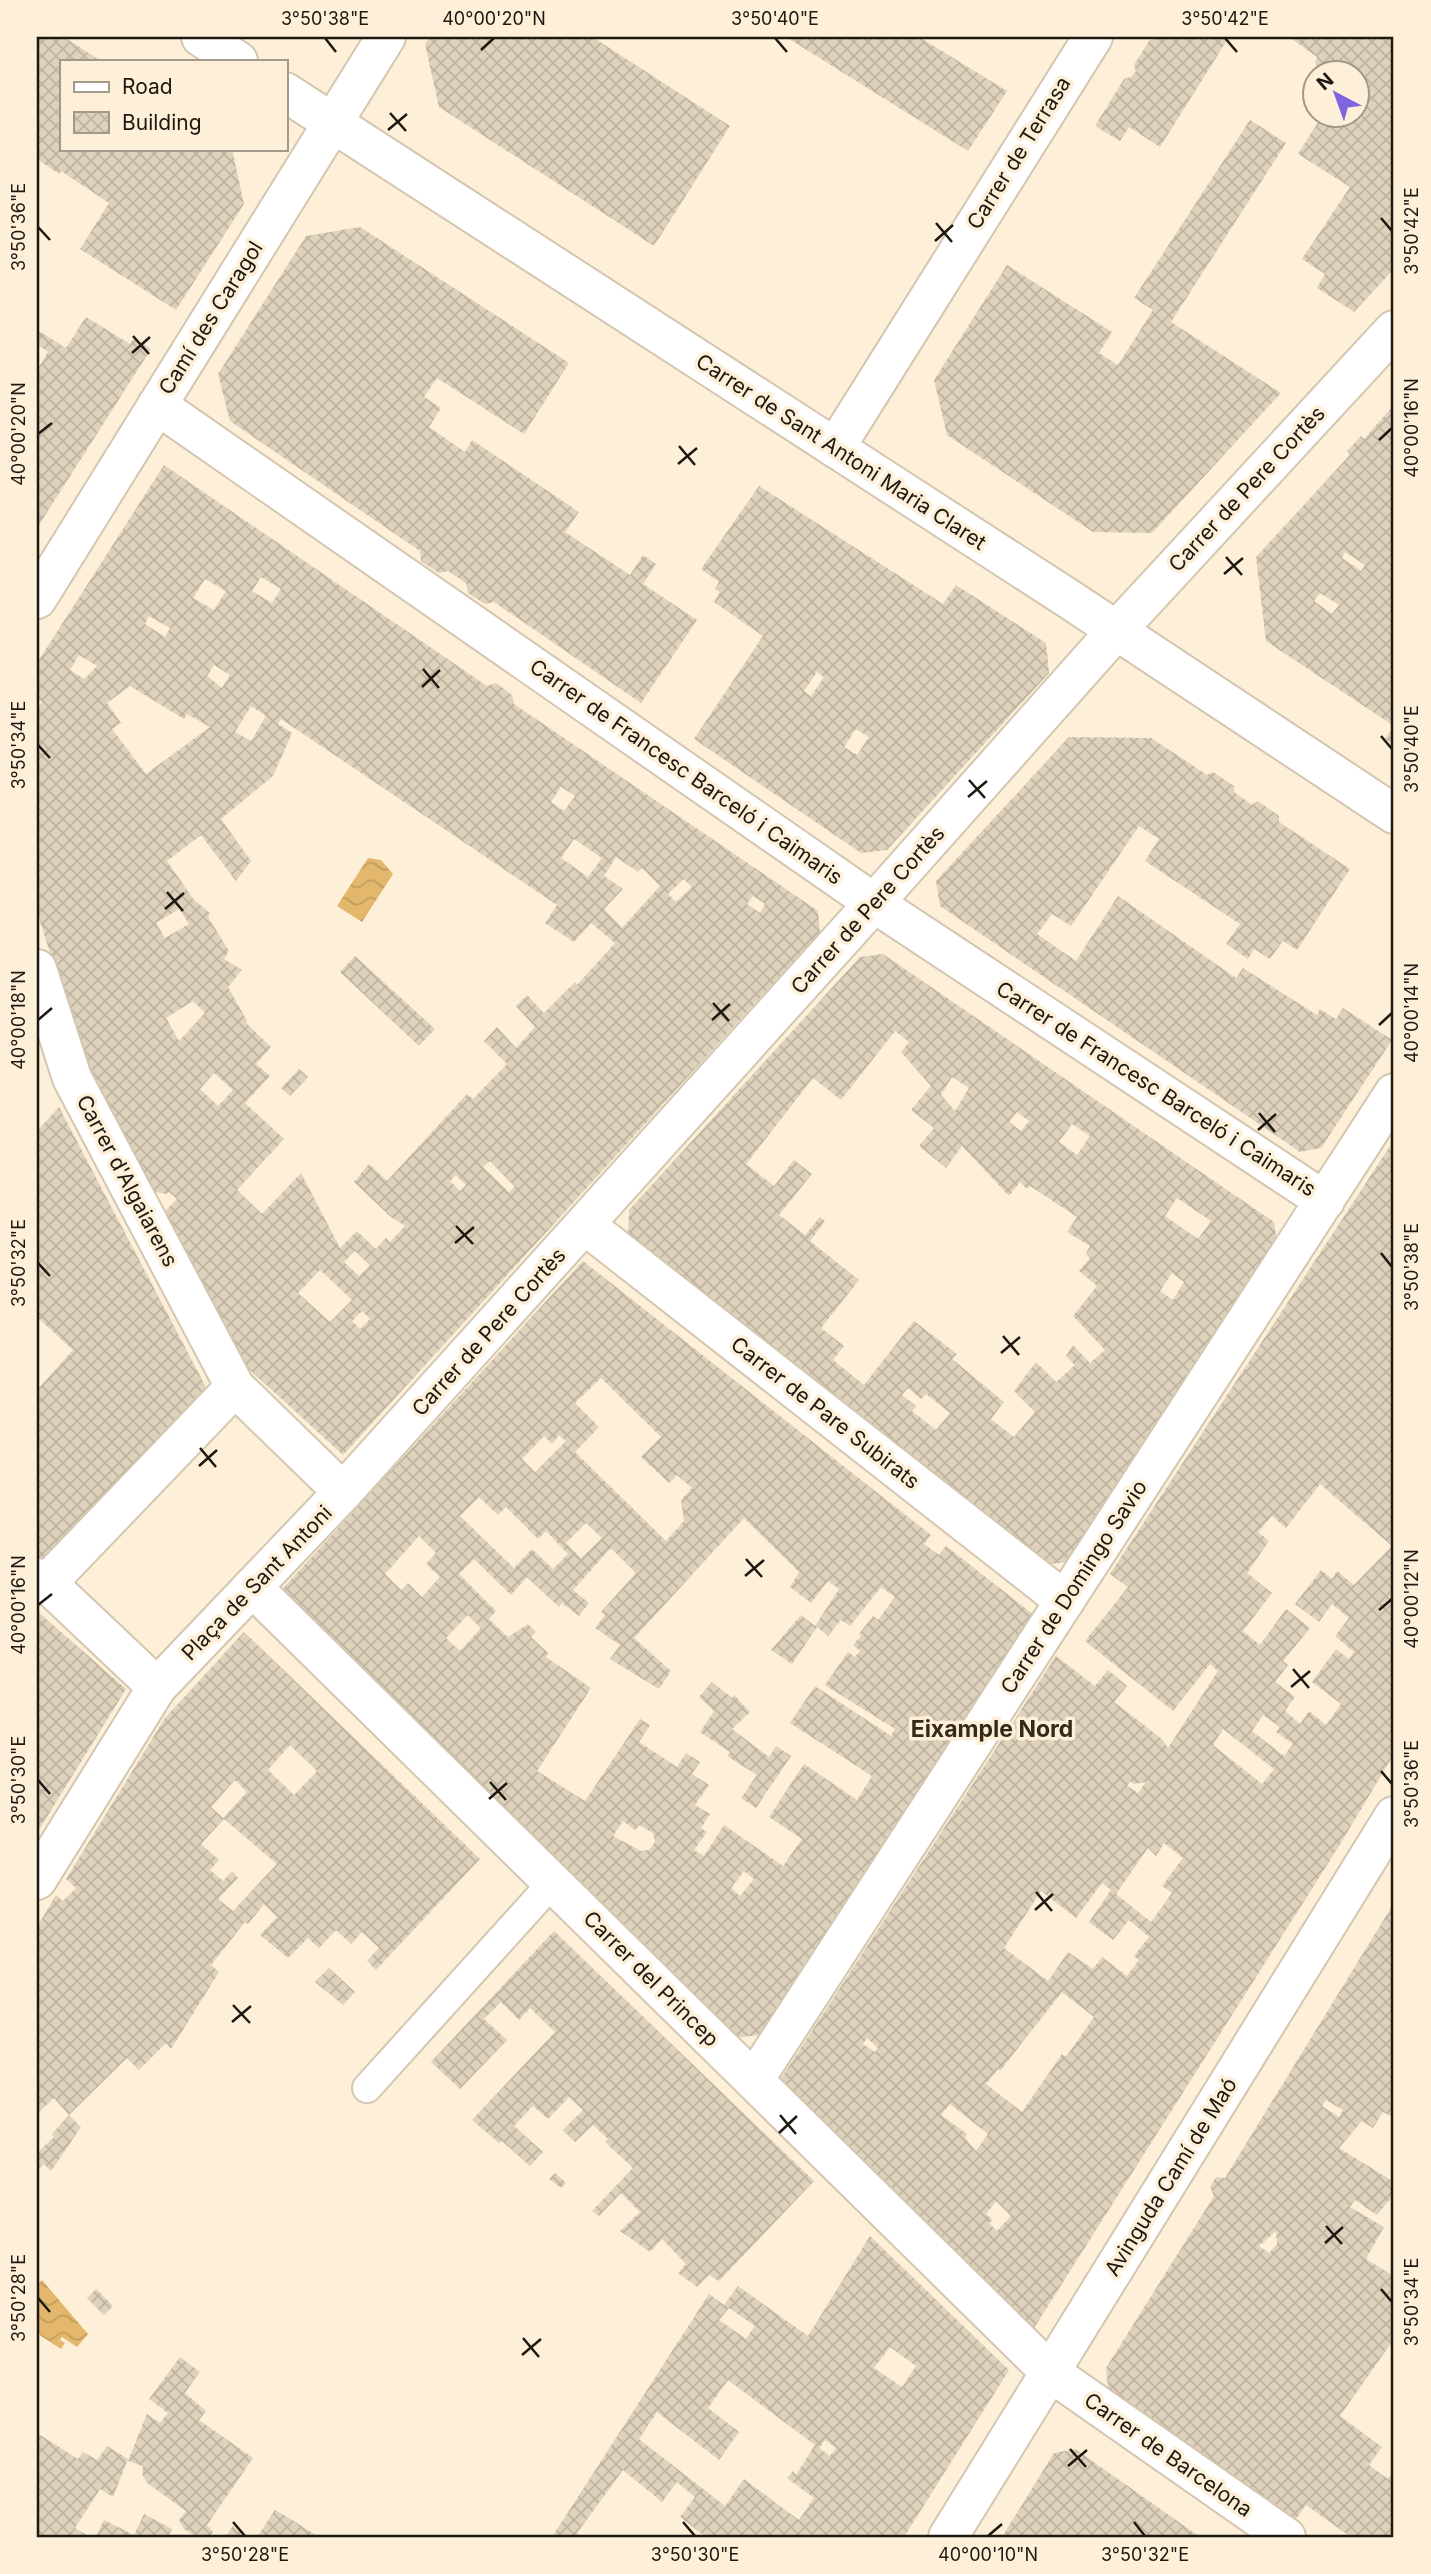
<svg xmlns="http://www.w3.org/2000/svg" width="1431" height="2574" viewBox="0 0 1431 2574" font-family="Inter,sans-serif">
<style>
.water{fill:url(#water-waves)}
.building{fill:url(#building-cross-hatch);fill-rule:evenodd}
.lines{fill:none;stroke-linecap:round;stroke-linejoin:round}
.service-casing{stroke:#d4c6b0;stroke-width:32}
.pedestrian-casing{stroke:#d4c6b0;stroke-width:42}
.minor-casing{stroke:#d4c6b0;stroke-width:42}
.tertiary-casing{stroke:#d4c6b0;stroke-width:42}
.service{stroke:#fff;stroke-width:28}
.pedestrian{stroke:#fff;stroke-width:38}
.minor{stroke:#fff;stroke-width:38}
.tertiary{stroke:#fff;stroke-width:38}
.ticks{fill:none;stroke:#1d1810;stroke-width:2.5}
.labels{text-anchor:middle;stroke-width:7;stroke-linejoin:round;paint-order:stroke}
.street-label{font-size:21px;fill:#1d1810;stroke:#fdefd8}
.neighbourhood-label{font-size:23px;font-weight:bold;fill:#352a19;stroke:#fdefd8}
.neatline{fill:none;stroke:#1d1810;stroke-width:2.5}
.ticks-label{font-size:18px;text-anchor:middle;fill:#1d1810}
</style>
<defs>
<pattern id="water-waves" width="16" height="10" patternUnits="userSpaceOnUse" patternTransform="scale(1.75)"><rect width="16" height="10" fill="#e3b86d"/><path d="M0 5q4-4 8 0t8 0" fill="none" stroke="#c29d5d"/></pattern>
<pattern id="building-cross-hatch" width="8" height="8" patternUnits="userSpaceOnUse" patternTransform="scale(1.75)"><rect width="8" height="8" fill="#dfd2bc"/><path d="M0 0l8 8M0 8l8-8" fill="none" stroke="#bfb4a1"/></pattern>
</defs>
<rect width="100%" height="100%" fill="#fdefd8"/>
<!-- water -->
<path class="water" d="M368,858L381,860L393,874L362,922L337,906Z
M42,2280L88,2334L77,2347L62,2337L60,2340L65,2343L61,2349L41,2336L37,2330V2285Z"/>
<!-- building -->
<path class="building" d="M37,37H64L101,61H61V149H232L244,204L176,310L80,249L109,203L61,171L59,174L37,159Z
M430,37H599L597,40L730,126L654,246L439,107L425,44Z
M786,37H919L1007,91L968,151Z
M1157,37H1229L1160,147L1129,127L1120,141L1095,126L1124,79L1131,77L1136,71L1134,65L1149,41Z
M1289,37H1394V269L1354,312L1317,288L1325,274L1302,259L1350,187L1298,154L1322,116H1358V74H1343L1334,68L1326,74L1320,72L1315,63L1317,57Z
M1250,120L1286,143L1171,322L1281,393L1152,533L1093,532L947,435L934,380L1007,265L1112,332L1099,353L1118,365L1153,310L1134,298Z
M360,227L569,363L524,434L437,378L424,397L441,408L429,427L465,452L472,440L579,512L565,532L630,575L643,555L656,564L643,584L697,620L641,703L494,602L485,604L468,593L466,583L448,571L439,573L421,561L420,551L230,421L218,374L306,236Z
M86,317L130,344L134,338L151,349L37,528V370L48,352L37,344V335L39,331L66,348Z
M1394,405V726L1266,641L1256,557L1348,457L1350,454L1347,451L1361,436L1364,439ZM1345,552L1365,565L1361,571L1342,558ZM1320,593L1339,605L1332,614L1314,601Z
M164,465L487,686L496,683L503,688L512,695L514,704L818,911L820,932L343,1455L238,1359L162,1214L177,1199L169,1192L167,1194L150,1191L86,1066L37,912V707L42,702L37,697V663ZM261,577L281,589L272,603L252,591ZM205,579L226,591L214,610L193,598ZM149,616L170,628L165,637L145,624ZM79,655L97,666L84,679L70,670ZM214,665L230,675L222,688L207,676ZM130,686L184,719L187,714L210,727L146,774L112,729L121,723L107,703ZM251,706L266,716L251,741L235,732ZM281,719L557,905L545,923L574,942L591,923L615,943L577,985L575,982L544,1013L527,995L516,1006L535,1027L516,1048L497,1027L484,1041L507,1064L473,1099L467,1094L387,1181L369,1164L354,1182L391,1217L405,1226L390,1242L386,1238L376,1249L357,1231L340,1248L301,1173L262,1214L237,1190L284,1139L245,1103L270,1076L256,1064L271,1047L246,1023L247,1021L228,987L242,970L224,959L229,951L208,917L210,913L194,900L167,861L201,835L236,881L251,861L221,819L273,776L292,733L278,724ZM561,787L575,796L564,811L551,802ZM574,839L602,858L588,877L561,858ZM616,857L638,872L642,868L660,886L622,928L604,909L623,889L604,876ZM684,879L692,887L676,902L668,894ZM753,896L765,904L760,913L747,904ZM179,909L189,924L165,938L156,923ZM193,1001L205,1013L179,1041L166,1018ZM214,1073L233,1090L218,1106L200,1089ZM490,1161L515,1187L509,1192L483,1167ZM456,1175L466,1185L460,1191L450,1181ZM355,1251L370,1265L359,1276L344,1262ZM320,1270L352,1300L330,1322L298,1293ZM362,1311L370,1319L360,1329L352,1321Z
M759,486L943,604L956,585L1046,643L1049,673L887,850L861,853L694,739L763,636L714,602L720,592L715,589L719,582L701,569ZM817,672L824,677L811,696L804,691ZM856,729L869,737L857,755L844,747Z
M1394,726V745L1385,739Z
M1069,737L1151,738L1207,775L1213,772L1234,786V792L1252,805L1258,801L1279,816V822L1350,869L1297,950L1283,941L1270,959L1254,949L1248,959L1226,944L1240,924L1145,861L1159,839L1139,826L1071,926L1052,914L1037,934L1076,961L1118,896L1236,978L1243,968L1317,1015L1320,1009L1336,1019L1343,1008L1392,1040L1321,1148L1300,1152L940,906L936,881Z
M883,954L1274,1222L1277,1243L1068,1562L1040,1565L628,1242L629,1210L860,957ZM895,1031L909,1042L901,1052L931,1086L911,1110L934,1128L919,1146L946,1168L962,1146L1009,1196L1020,1182L1027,1189L1030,1186L1077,1217L1067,1232L1090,1246L1086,1253L1090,1258L1079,1271L1097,1286L1073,1316L1105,1350L1090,1363L1073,1345L1066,1356L1075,1365L1056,1382L1036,1362L1014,1391L1035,1412L1014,1437L991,1419L1004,1402L952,1359L957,1354L914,1321L864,1385L833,1360L844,1346L821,1328L859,1280L810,1241L825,1221L820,1217L805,1235L779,1215L812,1174L794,1160L774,1186L746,1164L813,1078L841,1100ZM952,1077L969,1088L955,1111L941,1095ZM1017,1112L1029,1121L1021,1131L1009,1122ZM1072,1124L1090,1136L1077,1155L1059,1142ZM1177,1198L1211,1221L1198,1239L1165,1216ZM1172,1273L1184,1282L1173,1300L1160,1291ZM908,1388L921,1399L926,1394L950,1413L936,1430L912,1411L916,1406L902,1395Z
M355,956L435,1029L419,1046L340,972Z
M299,1069L308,1077L290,1096L281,1088Z
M59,1107L208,1391L49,1565L37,1559V1390L73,1350L37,1317V1131Z
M1394,1140V1754L1339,1846L1034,2328L780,2080L1056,1656L1095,1686L1108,1670L1127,1686L1114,1702L1162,1739L1168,1748L1218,1671L1210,1664L1173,1711L1085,1641L1128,1587L1110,1574ZM1320,1484L1392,1546L1354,1585L1337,1571L1332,1579L1321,1570L1295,1604L1319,1622L1332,1604L1349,1618L1335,1636L1354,1652L1349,1659L1336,1649L1312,1682L1341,1704L1326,1725L1309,1711L1300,1724L1285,1711L1295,1697L1275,1682L1288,1665L1283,1661L1310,1628L1286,1609L1260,1645L1243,1631L1272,1593L1247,1573L1269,1541L1258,1532L1272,1516L1286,1528ZM1263,1715L1280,1727L1276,1732L1293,1744L1284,1756L1252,1731ZM1223,1729L1274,1769L1262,1784L1213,1745ZM1130,1781L1134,1784L1146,1782L1138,1793L1127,1786ZM1164,1843L1183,1858L1162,1886L1172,1893L1151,1922L1116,1894L1148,1848L1156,1856ZM1102,1883L1111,1890L1089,1922L1113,1940L1129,1920L1149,1937L1134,1956L1139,1960L1127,1976L1102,1957L1093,1969L1068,1952L1048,1981L1004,1948L1041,1891L1076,1918ZM1062,1992L1094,2017L1066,2057L1062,2054L1022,2112L986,2084L998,2069L1000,2071ZM867,2038L878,2048L875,2052L863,2044ZM950,2104L988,2134L976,2151L965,2138L967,2134L941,2115ZM996,2201L1011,2216L997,2231L989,2223L993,2220L986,2214Z
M583,1261L931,1535L924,1544L939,1555L946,1546L1034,1615L759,2035L734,2038L275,1597ZM601,1378L661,1437L641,1457L669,1483L677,1475L692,1488L681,1500L684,1521L666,1541L575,1452L599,1427L575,1403ZM559,1435L566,1441L535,1472L522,1459L544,1436L552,1444ZM479,1497L498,1515L506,1507L538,1539L546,1531L568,1554L553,1569L532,1549L514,1568L460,1516ZM744,1518L799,1572L790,1587L811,1603L828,1581L839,1589L815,1626L801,1615L771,1650L792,1664L817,1627L828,1636L841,1620L850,1626L881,1587L895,1597L878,1620L873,1616L859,1634L861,1636L853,1645L860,1651L855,1657L848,1652L825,1685L895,1729L891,1736L815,1686L790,1723L872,1776L857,1800L804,1764L769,1817L802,1839L783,1866L724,1825L704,1856L694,1850L707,1832L701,1828L710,1814L695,1805L709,1785L692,1774L700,1762L686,1753L677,1767L639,1742L650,1725L640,1719L585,1801L537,1771L591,1688L546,1657L548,1653L531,1637L536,1632L528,1624L508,1637L489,1619L496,1611L459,1574L474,1559L511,1595L527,1577L559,1607L562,1603L579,1616L589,1603L573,1590L611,1548L636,1573L601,1612L605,1615L595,1628L620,1645L610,1659L659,1689L671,1671L634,1638ZM586,1523L602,1538L581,1558L566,1543ZM419,1536L436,1553L426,1564L440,1577L422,1597L408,1583L401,1590L385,1574ZM468,1615L481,1628L460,1651L446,1638ZM623,1821L635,1830L639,1825L653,1833L655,1842L649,1850L641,1851L613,1836ZM744,1871L754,1879L740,1896L731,1888Z
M37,1611L126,1689L37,1833Z
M244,1632L480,1859L376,1970L367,1961L379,1948L362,1932L351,1944L336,1930L319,1948L308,1938L288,1958L260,1935L277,1917L264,1904L248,1924L245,1922L211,1965L219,1972L171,2049L166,2043L139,2070L127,2058L69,2115L54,2098L37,2114V1927L56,1895L63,1901L76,1888L66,1879L165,1718ZM290,1745L317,1771L294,1795L268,1770ZM235,1780L247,1792L223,1818L211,1807ZM224,1819L277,1864L233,1911L218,1899L238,1878L232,1871L223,1881L210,1870L219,1860L201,1844Z
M712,1682L732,1698L734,1695L750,1712L732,1729L769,1757L776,1746L791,1756L756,1808L741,1798L757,1775L727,1756L730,1752L700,1732L714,1711L699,1697Z
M1394,1903V2118L1383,2112L1373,2128L1362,2121L1339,2148L1394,2182V2194L1377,2215L1355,2200L1350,2207L1384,2227L1366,2259L1394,2276V2339L1340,2416L1382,2447L1369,2465L1388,2479L1394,2470V2537H1346L1348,2535L1306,2505L1291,2526L1109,2397L1106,2368L1214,2196L1210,2187L1216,2177L1225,2178ZM1326,2100L1343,2110L1339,2117L1322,2106ZM1276,2231L1277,2244L1269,2253L1259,2246Z
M554,1931L814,2181L719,2281L709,2275L697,2287L678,2273L686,2264L662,2239L650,2252L620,2231L640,2212L621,2193L599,2216L592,2211L633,2168L605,2142L608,2139L593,2125L575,2142L563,2130L583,2110L569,2097L548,2119L533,2106L514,2126L543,2152L530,2166L502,2141L499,2143L472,2120L555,2032L530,2008L519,2020L501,2002L484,2019L507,2040L460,2089L431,2062Z
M329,1968L355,1992L343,2005L315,1982Z
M69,2115L81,2127L51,2171L44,2164L37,2171V2153L54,2137L52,2134Z
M555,2173L566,2183L561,2188L549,2179Z
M870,2236L1009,2370L904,2537H706L680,2517L695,2497L677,2482L662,2502L623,2470L577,2533L583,2537H552L709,2294L724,2305L738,2286L808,2336ZM729,2308L755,2326L746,2339L719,2320ZM890,2347L916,2366L902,2387L874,2368ZM728,2380L815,2445L796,2475L793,2471L787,2478L814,2498L799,2520L744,2479L725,2506L639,2439L657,2412L719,2460L739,2432L708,2408ZM825,2440L836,2448L830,2456L819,2448Z
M96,2289L113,2306L104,2315L87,2298Z
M180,2357L200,2372L185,2393L206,2411L199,2420L253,2458L207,2525L213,2532L209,2537H196L184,2529L179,2520L186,2511L147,2483L142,2474L143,2466L128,2461L147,2414L160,2423L168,2413L149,2399Z
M37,2433L78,2459L83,2452L97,2460L107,2446L128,2459L113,2497L100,2489L75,2528L90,2537H37Z
M1075,2449L1078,2451L1200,2537H1002L1054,2453Z
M275,2510L289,2518L319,2537H257Z
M144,2514L172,2529L169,2535L172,2537H96L104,2520L134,2535Z
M233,2526L249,2537H225Z"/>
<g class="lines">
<!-- service casing -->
<g class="service-casing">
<path id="service" d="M367,2088L553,1882"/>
</g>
<!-- pedestrian casing -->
<g class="pedestrian-casing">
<path id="pedestrian" d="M47,1583L235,1387"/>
</g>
<!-- minor casing -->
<g class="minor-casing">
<path id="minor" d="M157,405L874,903L1325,1201
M835,448L1093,37
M37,599L386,37
M37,969L72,1078L235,1387L343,1492
M585,1225L1065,1601
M37,1578L47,1583L157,1687
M252,1587L1050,2372L1286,2537
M754,2080L1394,1093"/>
</g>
<!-- tertiary casing -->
<g class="tertiary-casing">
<path id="tertiary" d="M201,37L238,61
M285,92L1069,599L1394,814
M37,1880L157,1687L343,1492L874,903L1116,631L1394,330
M948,2537L1394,1816"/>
</g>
<!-- service -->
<use href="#service" class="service"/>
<!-- pedestrian -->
<use href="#pedestrian" class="pedestrian"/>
<!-- minor -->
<use href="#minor" class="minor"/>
<!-- tertiary -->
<use href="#tertiary" class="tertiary"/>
</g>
<!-- ticks -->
<path class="ticks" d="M325,38L336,52M775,38L787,52M1225,38L1237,52M481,50L494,38M390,113L406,131M388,130L407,114M1381,218L1392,231M936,223L952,242M38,227L50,240M935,241L953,225M133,336L149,354M132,353L150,337M38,434L52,423M1379,440L1392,428M679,446L695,465M678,464L697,448M1226,557L1242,575M1224,574L1243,558M423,669L439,688M422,687L440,670M1381,736L1392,749M38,745L50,758M969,780L985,798M968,797L987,781M167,892L183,911M165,909L184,893M713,1003L729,1021M38,1020L52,1008M712,1020L730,1004M1379,1025L1392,1013M1259,1113L1275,1132M1258,1130L1276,1114M456,1226L473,1244M455,1243L474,1227M1381,1253L1392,1267M38,1263L50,1276M1003,1336L1019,1355M1001,1353L1020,1337M200,1448L216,1467M199,1466L217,1450M746,1559L762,1577M745,1576L764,1560M38,1605L52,1594M1379,1610L1392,1599M1293,1669L1309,1688M1291,1687L1310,1671M1381,1771L1392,1784M38,1780L50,1794M490,1782L506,1800M489,1799L507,1783M1036,1892L1052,1911M1035,1910L1053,1894M233,2005L250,2023M232,2022L251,2006M780,2115L796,2134M779,2133L797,2116M1326,2226L1342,2244M1325,2243L1343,2227M1381,2289L1392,2302M38,2298L50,2312M523,2338L539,2357M522,2355L541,2339M1070,2449L1086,2467M1068,2466L1087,2450M233,2522L245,2536M683,2522L695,2536M1134,2522L1145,2536M988,2536L1002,2524"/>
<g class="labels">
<!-- street labels -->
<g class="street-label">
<text transform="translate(1019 153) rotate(-58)" y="7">Carrer de Terrasa</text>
<text transform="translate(211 318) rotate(-58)" y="7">Camí des Caragol</text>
<text transform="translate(841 452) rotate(33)" y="7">Carrer de Sant Antoni Maria Claret</text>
<text transform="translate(1247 489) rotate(-47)" y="7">Carrer de Pere Cortès</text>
<text transform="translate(686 772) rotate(35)" y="7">Carrer de Francesc Barceló i Caimaris</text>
<text transform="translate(868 910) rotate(-48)" y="7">Carrer de Pere Cortès</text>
<text transform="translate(1156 1089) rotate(33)" y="7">Carrer de Francesc Barceló i Caimaris</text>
<text transform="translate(127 1181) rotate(62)" y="7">Carrer d'Algaiarens</text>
<text transform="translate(489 1332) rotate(-48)" y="7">Carrer de Pere Cortès</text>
<text transform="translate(825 1413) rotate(38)" y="7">Carrer de Pare Subirats</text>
<text transform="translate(257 1583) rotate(-46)" y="7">Plaça de Sant Antoni</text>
<text transform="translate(1074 1587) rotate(-57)" y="7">Carrer de Domingo Savio</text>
<text transform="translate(651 1979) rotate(45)" y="7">Carrer del Princep</text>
<text transform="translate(1171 2177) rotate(-58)" y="7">Avinguda Camí de Maó</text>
<text transform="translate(1168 2455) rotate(35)" y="7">Carrer de Barcelona</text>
</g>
<!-- neighbourhood labels -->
<g class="neighbourhood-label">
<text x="992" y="1737">Eixample Nord</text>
</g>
</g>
<!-- border -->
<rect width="1431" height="2574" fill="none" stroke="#fdefd8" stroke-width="77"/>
<!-- legend -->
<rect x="60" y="60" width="228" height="91" fill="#fdefd8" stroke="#a39988" stroke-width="2"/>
<rect x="74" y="82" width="35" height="10" fill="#ffffff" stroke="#a39988" stroke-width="2"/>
<text x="122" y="94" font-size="21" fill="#1d1810">Road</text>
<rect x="74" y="112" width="35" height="21" fill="url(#building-cross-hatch)" stroke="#a39988" stroke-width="2"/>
<text x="122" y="130" font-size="21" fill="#1d1810">Building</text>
<!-- north arrow -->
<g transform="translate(1336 94) rotate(319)"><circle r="33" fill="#fdefd8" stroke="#a39988" stroke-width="2"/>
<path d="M0-5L12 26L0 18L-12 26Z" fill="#7f64df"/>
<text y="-10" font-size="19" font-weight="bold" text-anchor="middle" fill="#1d1810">N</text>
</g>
<rect x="38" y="38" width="1354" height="2498" class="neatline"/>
<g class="ticks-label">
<text x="325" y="25">3°50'38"E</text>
<text x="494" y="25">40°00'20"N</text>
<text x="775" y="25">3°50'40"E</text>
<text x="1225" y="25">3°50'42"E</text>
<text transform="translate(19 227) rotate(-90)" y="6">3°50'36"E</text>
<text transform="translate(1412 231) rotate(-90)" y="6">3°50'42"E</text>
<text transform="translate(1412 428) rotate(-90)" y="6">40°00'16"N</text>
<text transform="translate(19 434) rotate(-90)" y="6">40°00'20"N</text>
<text transform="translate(19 745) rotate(-90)" y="6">3°50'34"E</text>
<text transform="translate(1412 749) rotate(-90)" y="6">3°50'40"E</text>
<text transform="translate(1412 1013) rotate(-90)" y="6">40°00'14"N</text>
<text transform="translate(19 1020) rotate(-90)" y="6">40°00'18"N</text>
<text transform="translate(19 1263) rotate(-90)" y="6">3°50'32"E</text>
<text transform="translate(1412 1267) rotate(-90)" y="6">3°50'38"E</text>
<text transform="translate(1412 1599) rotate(-90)" y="6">40°00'12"N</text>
<text transform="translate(19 1605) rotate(-90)" y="6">40°00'16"N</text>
<text transform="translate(19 1780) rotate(-90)" y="6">3°50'30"E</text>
<text transform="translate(1412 1784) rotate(-90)" y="6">3°50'36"E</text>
<text transform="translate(19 2298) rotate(-90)" y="6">3°50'28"E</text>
<text transform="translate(1412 2302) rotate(-90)" y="6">3°50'34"E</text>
<text x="245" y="2561">3°50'28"E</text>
<text x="695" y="2561">3°50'30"E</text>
<text x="988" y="2561">40°00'10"N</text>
<text x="1145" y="2561">3°50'32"E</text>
</g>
</svg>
